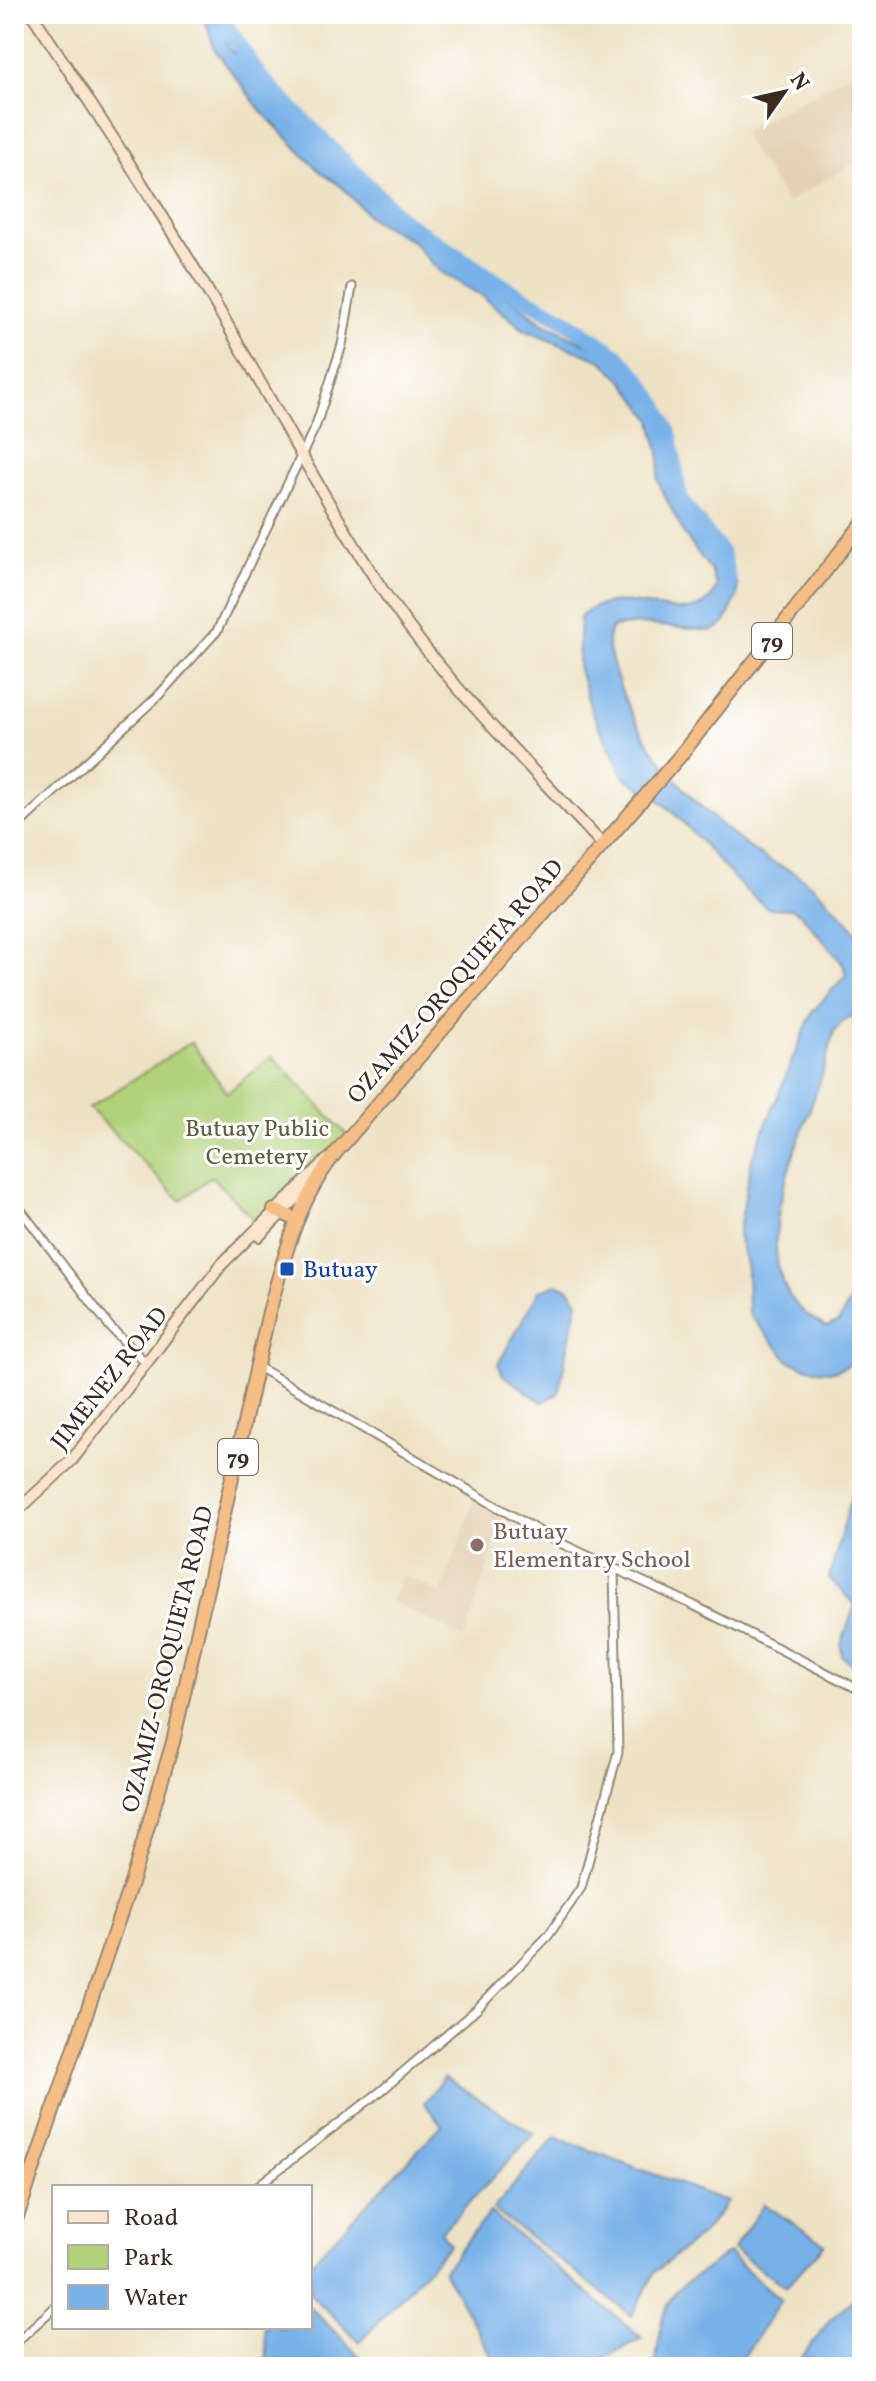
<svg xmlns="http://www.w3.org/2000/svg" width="876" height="2381" viewBox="0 0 876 2381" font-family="Vollkorn,serif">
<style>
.built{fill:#e4d1b4}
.green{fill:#b1d27a;stroke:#767e4c;stroke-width:2}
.water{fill:#77b1e8;stroke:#596e83;stroke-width:2}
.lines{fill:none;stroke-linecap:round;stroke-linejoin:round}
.river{stroke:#77b1e8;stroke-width:16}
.street-casing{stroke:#948671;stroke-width:11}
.secondary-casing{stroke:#948671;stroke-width:14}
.highway-casing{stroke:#948671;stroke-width:16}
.street{stroke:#fff;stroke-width:7}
.secondary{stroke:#fbe5cf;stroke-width:10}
.highway{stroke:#f6be87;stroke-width:12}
.transit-dot{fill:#1a4fb4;stroke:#fff;stroke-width:3}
.education-dot{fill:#8d6e63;stroke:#fff;stroke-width:3}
.labels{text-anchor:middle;stroke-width:6;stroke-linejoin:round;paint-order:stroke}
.shield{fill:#fff;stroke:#766a62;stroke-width:2}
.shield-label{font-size:22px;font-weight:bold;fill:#3b2a1e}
.street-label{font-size:24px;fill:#3b2a1e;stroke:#fff}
.park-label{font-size:24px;fill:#5e5c3a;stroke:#fff}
.transit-label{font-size:24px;fill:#164399;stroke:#fff;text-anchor:start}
.education-label{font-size:24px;fill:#785e54;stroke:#fff;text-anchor:start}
</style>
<rect width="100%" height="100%" fill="#fff"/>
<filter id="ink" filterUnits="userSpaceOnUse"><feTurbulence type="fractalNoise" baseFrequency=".0125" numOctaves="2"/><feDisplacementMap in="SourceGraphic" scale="16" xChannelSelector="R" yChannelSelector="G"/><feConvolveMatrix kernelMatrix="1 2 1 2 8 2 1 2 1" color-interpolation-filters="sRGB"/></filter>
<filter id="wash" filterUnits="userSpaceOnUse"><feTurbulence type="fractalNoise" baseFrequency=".006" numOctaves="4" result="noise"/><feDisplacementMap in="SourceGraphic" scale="32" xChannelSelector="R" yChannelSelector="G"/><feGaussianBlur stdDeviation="1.8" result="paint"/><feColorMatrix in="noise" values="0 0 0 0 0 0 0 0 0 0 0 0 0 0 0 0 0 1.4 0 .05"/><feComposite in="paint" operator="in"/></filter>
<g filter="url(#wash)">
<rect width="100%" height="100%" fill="#eee2c4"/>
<!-- built -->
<path class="built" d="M862,67V159L787,203L741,133Z
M475,1499L504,1514L465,1638L391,1601L402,1575L441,1593Z"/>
<!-- green -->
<path class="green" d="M191,1042L227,1093L272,1056L348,1136L256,1222L211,1176L181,1201L89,1108Z"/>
<!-- water -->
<path class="water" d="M203,14H223L228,48L245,62L312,139L390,212L542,322L612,357L650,400L665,435L675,499L730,569L738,586L737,597L724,624L713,631L639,624L613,627C603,639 611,655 614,668C634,742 699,815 763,857C774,865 789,868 801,877C823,892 843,918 862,937V1013L845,1019L834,1031C829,1051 824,1071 817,1090C793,1158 733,1284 827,1327L839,1321L862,1278V1359L835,1371L815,1370L790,1362L748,1313L747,1269L738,1235L752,1159L812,1012L846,975L843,964L801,914L793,909L767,908L743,888L680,819L656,797L624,777L591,710L578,666L580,617C625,575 693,642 717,587L711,570L685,536L662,490L658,479L660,458L652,420L623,381L602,361L526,331L482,296L439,271L411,240L372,220L342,187L318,170L262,112L215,50Z
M556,1284L569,1289L578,1301L558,1394L542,1402L503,1375L498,1364L539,1291Z
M862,1459V1655L852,1664L842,1656L841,1645L855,1605L829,1578Z
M444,2077L534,2134L441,2232L450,2244L360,2342L310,2294V2264L442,2125L424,2103Z
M555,2137L728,2202L702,2234L655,2272L632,2316L493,2209Z
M764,2204L825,2244L786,2287L733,2249Z
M490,2212L642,2338L587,2367H498L443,2270Z
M728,2253L781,2300L737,2367H655L662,2319L675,2291Z
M862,2292V2367H795L831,2318Z
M310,2307L370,2367H267L264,2327H310Z"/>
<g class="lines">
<!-- river -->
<path class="river" d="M218,14L260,77L402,220L508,289L563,319L616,355L638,378L657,406L670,436L680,500L722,554L729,581"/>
</g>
</g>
<g filter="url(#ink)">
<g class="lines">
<!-- street casing -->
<g class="street-casing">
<path id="street" d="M857,14L862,22
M14,829L158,696L217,631L316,425L342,345L352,287
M14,1201L110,1327L147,1364
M258,1367L554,1540L693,1605L862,1691
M256,2187L381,2091L476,2010L548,1936L581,1888L618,1752L614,1570
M14,2344L54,2308"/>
</g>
<!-- secondary casing -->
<g class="secondary-casing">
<path id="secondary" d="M32,14C95,110 158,206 216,305C272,401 323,499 384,592C445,683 527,763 601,843
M259,1236L315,1179
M14,1514L72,1460L222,1264L327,1160"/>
</g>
<!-- highway casing -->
<g class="highway-casing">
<path id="highway" d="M274,1210L296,1219
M14,2226L132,1880L173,1742L268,1316C284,1256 298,1199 338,1150L680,756L862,524"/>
</g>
<!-- street -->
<use href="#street" class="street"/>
<!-- secondary -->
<use href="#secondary" class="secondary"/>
<!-- highway -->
<use href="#highway" class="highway"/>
</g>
</g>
<!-- markers -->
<rect class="transit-dot" x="279" y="1261" width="16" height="16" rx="4"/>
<circle class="education-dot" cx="477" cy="1545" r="8"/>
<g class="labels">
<!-- shield labels -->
<g class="shield">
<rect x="752" y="623" width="40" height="36" rx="6"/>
<rect x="218" y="1439" width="40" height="36" rx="6"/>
</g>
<g class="shield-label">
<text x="772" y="649">79</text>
<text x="238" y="1465">79</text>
</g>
<!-- street labels -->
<g class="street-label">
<text transform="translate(455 981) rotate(-49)" y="8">OZAMIZ-OROQUIETA ROAD</text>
<text transform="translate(109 1378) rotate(-52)" y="8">JIMENEZ ROAD</text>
<text transform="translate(167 1659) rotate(-76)" y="8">OZAMIZ-OROQUIETA ROAD</text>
</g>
<!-- park labels -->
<g class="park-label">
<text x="257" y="1136">Butuay Public<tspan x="257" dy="28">Cemetery</tspan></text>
</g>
<!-- transit labels -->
<g class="transit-label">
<text x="303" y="1277">Butuay</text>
</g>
<!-- education labels -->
<g class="education-label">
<text x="493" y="1539">Butuay<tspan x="493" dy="28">Elementary School</tspan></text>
</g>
</g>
<!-- margin -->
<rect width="876" height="2381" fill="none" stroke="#fff" stroke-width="48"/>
<!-- legend -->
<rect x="52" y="2185" width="260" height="144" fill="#ffffff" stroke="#b1aaa5" stroke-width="2"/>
<rect x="68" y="2211" width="40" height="12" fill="#fbe5cf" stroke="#b1aaa5" stroke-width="2"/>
<text x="124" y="2225" font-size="24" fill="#3b2a1e">Road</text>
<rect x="68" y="2245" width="40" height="24" fill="#b1d27a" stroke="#b1aaa5" stroke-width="2"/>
<text x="124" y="2265" font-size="24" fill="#3b2a1e">Park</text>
<rect x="68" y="2285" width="40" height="24" fill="#77b1e8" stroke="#b1aaa5" stroke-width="2"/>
<text x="124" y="2305" font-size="24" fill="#3b2a1e">Water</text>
<!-- north arrow -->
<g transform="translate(784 92) rotate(56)" stroke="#ffffff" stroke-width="6" paint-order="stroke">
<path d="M0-6L14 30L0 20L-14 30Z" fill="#3b2a1e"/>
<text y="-12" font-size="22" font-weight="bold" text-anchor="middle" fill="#3b2a1e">N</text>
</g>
</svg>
